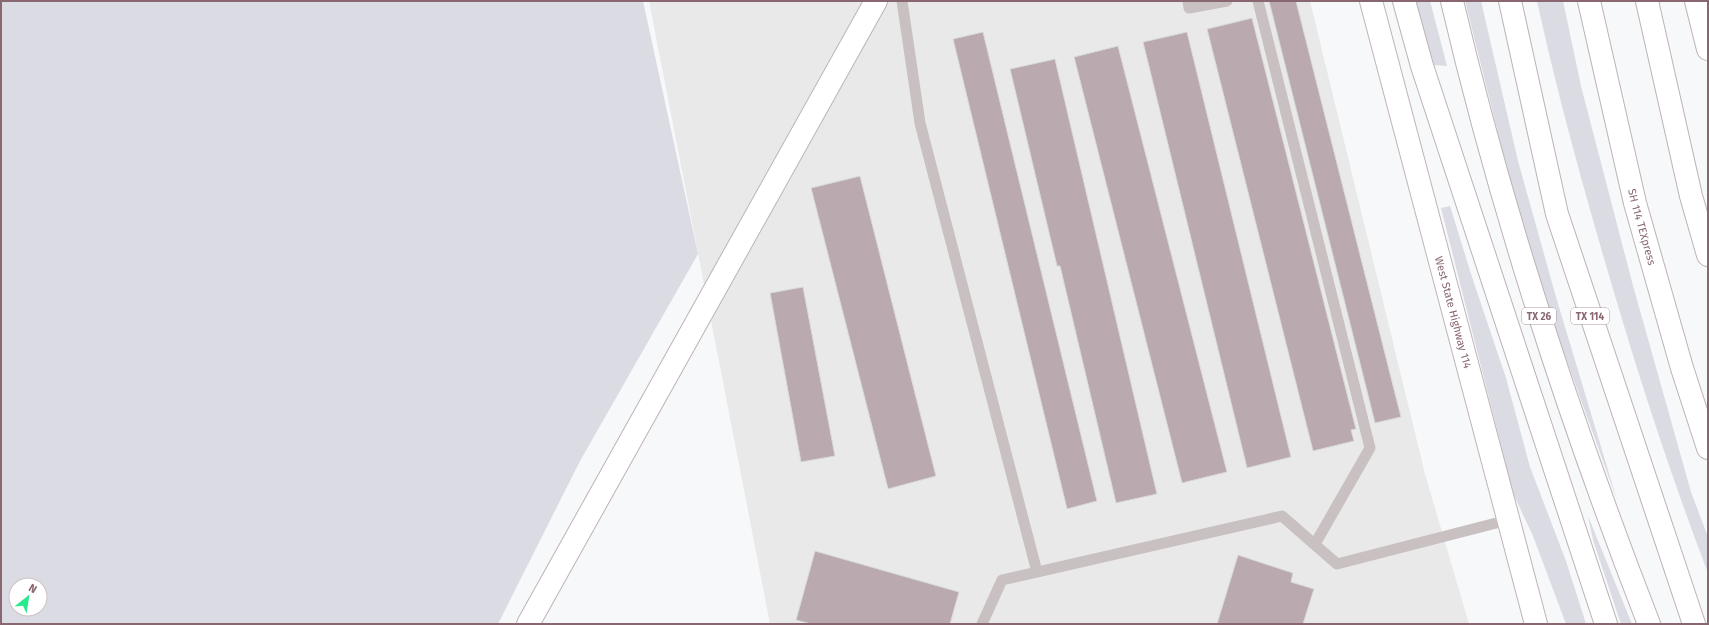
<svg xmlns="http://www.w3.org/2000/svg" width="1709" height="625" viewBox="0 0 1709 625" font-family="'Fira Sans',sans-serif">
<style>
.built{fill:#e9e9ea}
.green{fill:#dadbe3;fill-rule:evenodd}
.building{fill:#baaaaf;stroke:#d9dadb}
.lines{fill:none;stroke-linecap:round;stroke-linejoin:round}
.secondary-casing{stroke:#bfb4b7;stroke-width:24}
.highway-casing{stroke:#bcb3b6;stroke-width:24}
.lane{stroke:#c9c0c2;stroke-width:11}
.secondary{stroke:#fff;stroke-width:22}
.highway{stroke:#fff;stroke-width:22}
.labels{text-anchor:middle;stroke-width:4;stroke-linejoin:round;paint-order:stroke}
.shield{fill:#fff;stroke:#ac959b;stroke-width:1}
.shield-label{font-size:10px;font-weight:bold;fill:#886770}
.street-label{font-size:11px;fill:#886770;stroke:#fff}
</style>
<rect width="100%" height="100%" fill="#f6f8f9"/>
<!-- built -->
<path class="built" d="M649,1H1310L1425,474L1469,624H770Z"/>
<!-- green -->
<path class="green" d="M1,1H643L698,254L580,461L498,624H1ZM16,585H40V609H16Z
M1415,1H1430L1447,66L1434,65Z
M1465,1H1481L1518,161L1556,297L1617,500L1545,300L1505,161Z
M1537,1H1563L1581,86L1632,282L1691,492L1708,537V573C1662,453 1624,330 1589,206C1570,138 1552,70 1537,1Z
M1450,206L1471,274L1506,378L1530,467L1566,561L1586,624H1566L1533,536L1513,493L1441,208Z
M1588,516L1632,624H1621L1593,540Z"/>
<!-- building -->
<path class="building" d="M1269,1H1296L1401,417L1375,423Z
M1252,18L1356,429L1351,430L1354,441L1313,451L1207,29Z
M983,32L1097,501L1067,509L953,39Z
M1187,32L1291,457L1247,468L1143,42Z
M1118,46L1227,472L1182,483L1074,57Z
M1055,59L1157,494L1116,503L1060,266H1057L1010,69Z
M860,176L936,476L888,489L811,188Z
M803,287L835,456L801,462L770,293Z
M815,551L959,592L950,624H811L796,620Z
M1238,555L1293,573L1291,582L1314,589L1303,624H1217Z"/>
<g class="lines">
<!-- secondary casing -->
<g class="secondary-casing">
<g id="secondary">
<path id="s1" d="M1371,1L1536,624"/>
</g>
</g>
<!-- highway casing -->
<g class="highway-casing">
<g id="highway">
<path d="M1404,1L1422,66L1606,624"/>
<path d="M1452,1C1502,214 1570,421 1649,624"/>
<path d="M1510,1L1557,214L1694,624"/>
<path id="s2" d="M1589,1L1635,203L1682,368L1708,448"/>
<path d="M1647,1L1691,196L1708,255"/>
<path d="M1696,1L1708,49"/>
<path d="M528,624L876,1"/>
</g>
</g>
<!-- lane -->
<path class="lane" d="M902,1L920,123L1037,572
M1188,1L1189,8L1227,1
M1258,1L1370,448L1315,544
M982,624L1002,580L1282,516L1337,564L1508,520"/>
<!-- secondary -->
<use href="#secondary" class="secondary"/>
<!-- highway -->
<use href="#highway" class="highway"/>
</g>
<g class="labels">
<!-- shield labels -->
<g class="shield">
<rect x="1522" y="308" width="34" height="16" rx="3"/>
<rect x="1571" y="308" width="38" height="16" rx="3"/>
</g>
<g class="shield-label">
<text x="1539" y="320">TX 26</text>
<text x="1590" y="320">TX 114</text>
</g>
<!-- street labels -->
<g class="street-label">
<text dy="4" stroke="none"><textPath href="#s2" startOffset="232">SH 114 TEXpress</textPath></text>
<text dy="4" stroke="none"><textPath href="#s1" startOffset="322">West State Highway 114</textPath></text>
</g>
</g>
<!-- border -->
<rect width="1709" height="625" fill="none" stroke="#886770" stroke-width="4"/>
<!-- north arrow -->
<g transform="translate(28 597) rotate(30)"><circle r="19" fill="#ffffff" stroke="#cfc2c6"/>
<path d="M0-3L7 15L0 10L-7 15Z" fill="#27e98e"/>
<text y="-6" font-size="11" font-weight="bold" text-anchor="middle" fill="#886770">N</text>
</g>
</svg>
